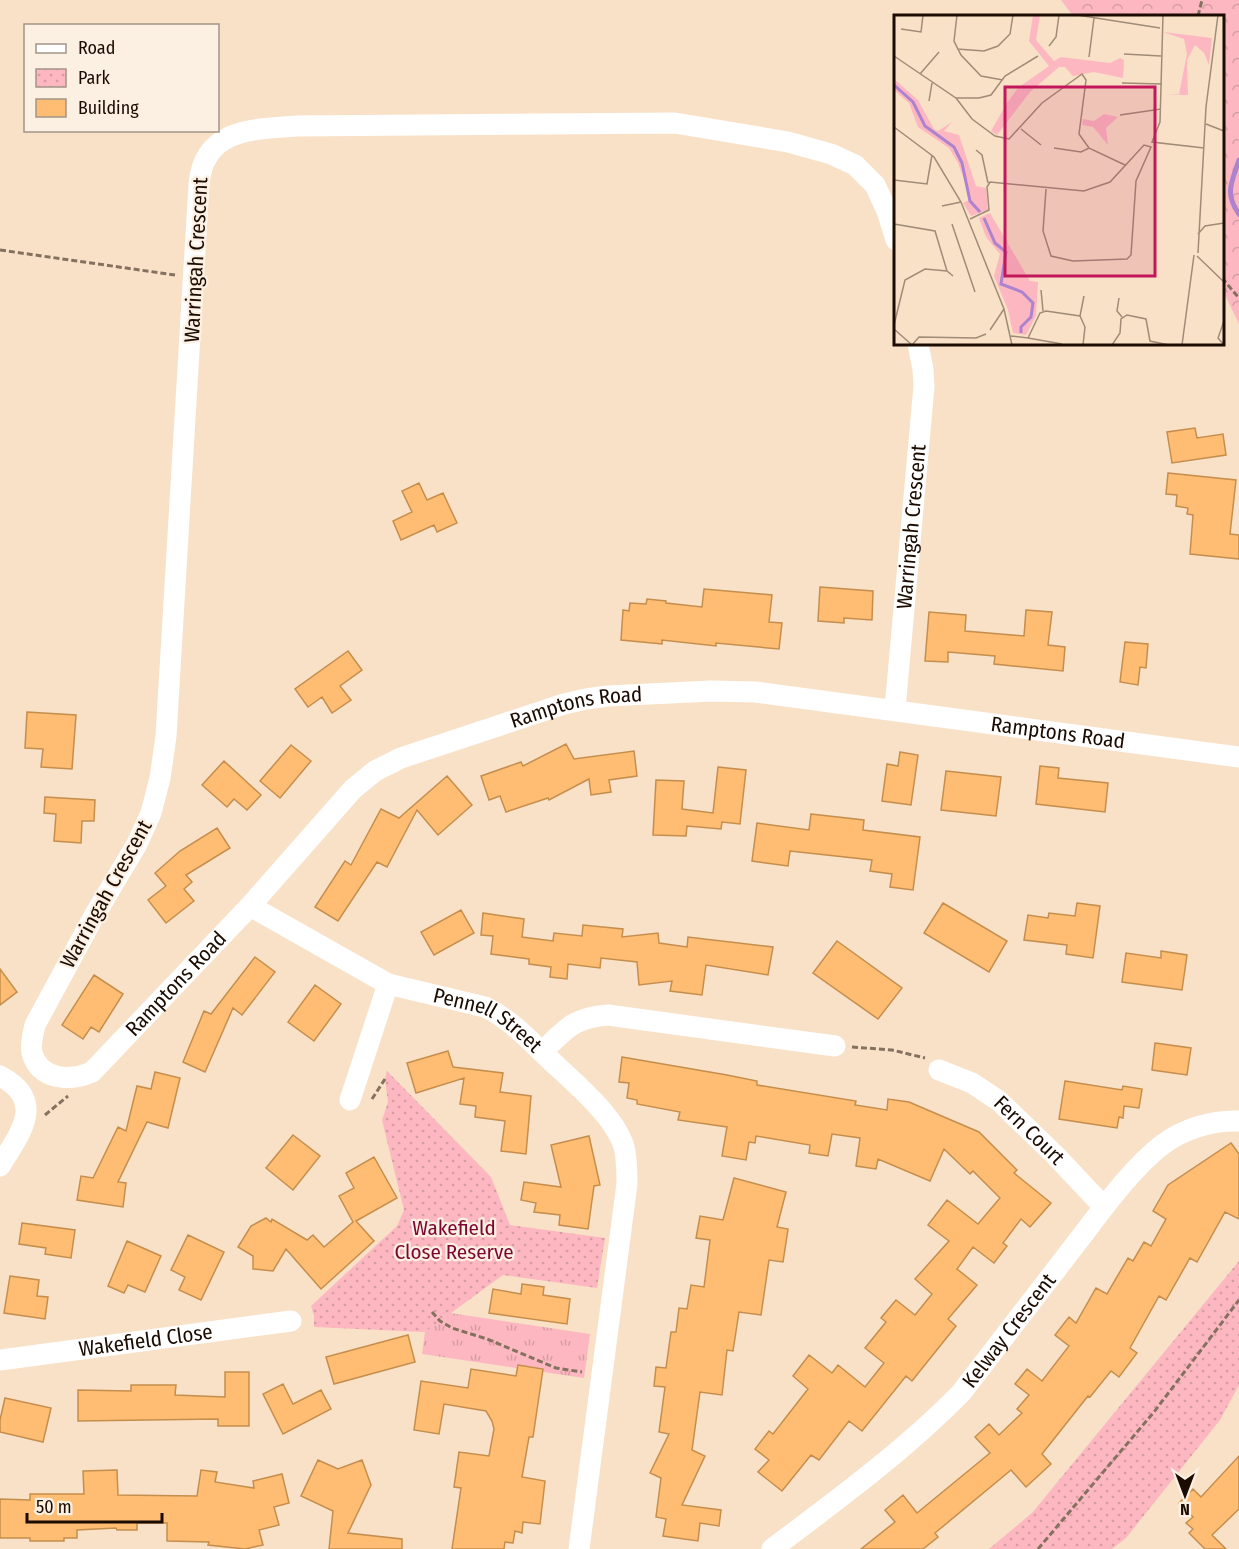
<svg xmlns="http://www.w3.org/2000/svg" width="1239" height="1549" viewBox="0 0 1239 1549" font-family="'Fira Sans Condensed',sans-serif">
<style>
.grass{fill:url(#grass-tufts)}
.forest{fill:url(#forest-crowns)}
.park{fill:url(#park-dots)}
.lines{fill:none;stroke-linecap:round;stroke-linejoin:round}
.stream{stroke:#ad83cf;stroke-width:5}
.building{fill:#febd73;stroke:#c58e4d;stroke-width:1.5}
.path{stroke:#84715f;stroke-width:3;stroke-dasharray:6 3;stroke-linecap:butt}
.minor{stroke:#fff;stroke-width:21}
.labels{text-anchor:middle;stroke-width:4.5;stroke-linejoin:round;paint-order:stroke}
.street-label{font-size:21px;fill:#1b0b00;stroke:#fcf0e3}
.park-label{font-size:21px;fill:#7d0531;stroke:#fcf0e3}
.inset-river{fill:none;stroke:#ad83cf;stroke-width:3}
.inset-road{fill:none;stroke:#a08b77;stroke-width:1.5}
.view{fill:#c2185b;fill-opacity:0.15;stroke:#c2185b;stroke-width:3}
.inset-edge{fill:none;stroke:#1b0b00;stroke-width:3}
</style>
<defs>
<pattern id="grass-tufts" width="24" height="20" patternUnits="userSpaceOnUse" patternTransform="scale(1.5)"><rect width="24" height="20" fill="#fcb7c1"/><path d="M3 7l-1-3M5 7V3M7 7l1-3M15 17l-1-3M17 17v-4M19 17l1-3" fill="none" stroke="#d79ca4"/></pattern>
<pattern id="forest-crowns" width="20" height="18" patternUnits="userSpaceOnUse" patternTransform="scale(1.5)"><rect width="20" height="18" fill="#fcb7c1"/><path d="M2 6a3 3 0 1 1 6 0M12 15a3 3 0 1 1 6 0" fill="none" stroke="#d79ca4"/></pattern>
<pattern id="park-dots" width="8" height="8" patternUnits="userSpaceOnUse" patternTransform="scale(1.5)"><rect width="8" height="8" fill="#fcb7c1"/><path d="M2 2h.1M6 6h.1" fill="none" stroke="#d79ca4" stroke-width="1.8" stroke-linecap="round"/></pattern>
</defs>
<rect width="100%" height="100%" fill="#f8e1c7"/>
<!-- grass -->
<path class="grass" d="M450,1313L590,1334L584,1378L422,1354L425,1332Z"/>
<!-- forest -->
<path class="forest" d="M1061,0H1239V324L1223,291L1222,16H1073Z"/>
<!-- park -->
<path class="park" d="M387,1071L491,1177L510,1225L605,1238L597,1288L503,1275L425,1332L314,1327V1316L311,1306L397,1226L404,1210L382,1120L388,1102L385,1079Z
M1239,1261V1385L1220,1420L1126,1538L1112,1549H989L1032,1513Z"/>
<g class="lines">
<!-- stream -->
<path class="stream" d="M1239,160C1232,182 1224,193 1239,214"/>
</g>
<!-- building -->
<path class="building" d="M1195,428L1197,438L1223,434L1226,455L1172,463L1167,432Z
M1168,473L1236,480L1230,534L1239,535V559L1190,554L1193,515L1187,514L1188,508L1176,506L1177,495L1166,494Z
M419,483L427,500L443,493L457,523L437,532L434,525L401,540L393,521L412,512L402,491Z
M820,587L873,591L872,620L844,618V623L818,621Z
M704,589L772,595L769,622L782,623L779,649L716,643V646L662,640V644L621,640L623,610L629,611L630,603L646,604L647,599L666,601V603L702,607Z
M1026,610L1052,612L1048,645L1065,647L1063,671L994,664L995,656L948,652V662L925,661L929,612L966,615L965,631L1024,636Z
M1125,642L1148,644L1146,668L1140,667L1138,685L1120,682Z
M348,651L362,670L340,686L351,700L332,713L322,697L308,707L295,689Z
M27,712L76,715L72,769L41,767L43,749L25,748Z
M566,744L574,759L634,751L637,776L609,780L611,792L591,795L589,779L549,800L548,798L506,812L500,796L489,800L481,776L521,762L523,766Z
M291,745L311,761L280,798L260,781Z
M900,752L918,755L911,805L882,801L887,764L898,766Z
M224,761L261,795L247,810L234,799L227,807L202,785Z
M1040,766L1059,768L1058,778L1108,783L1105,812L1036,804Z
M718,767L746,770L740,824L722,822L721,829L687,826L686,836L653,835L656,780L684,781L682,809L713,813Z
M946,771L1001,777L996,816L941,810Z
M447,776L472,805L438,835L417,810L387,867L377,862L338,921L315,907L345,861L351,865L381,809L399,818Z
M45,797L95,800L94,821H82L81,843L54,841L56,814L44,813Z
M811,814L864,820L863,830L920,837L913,890L890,887L892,874L870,871L872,860L790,851L788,866L752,861L757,823L809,830Z
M217,828L230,848L186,875L192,882L184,889L194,901L166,923L148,900L166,886L155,873L180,851Z
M943,903L1007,941L989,972L924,933Z
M1077,903L1100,906L1093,958L1066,954L1067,945L1024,940L1028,915L1048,918L1049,913L1075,916Z
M461,910L474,933L434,955L421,932Z
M483,913L524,919L522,937L553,941L554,933L582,936L583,925L623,929L622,937L658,933L659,943L687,947L688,937L773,947L768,975L706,965L702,995L670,991L672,981L639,985L637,962L601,958L600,968L568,964L567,979L550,977L551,967L529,964V959L491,954L493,936L481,935Z
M837,941L902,988L878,1019L813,973Z
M1161,951L1187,955L1182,990L1122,982L1126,953L1161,958Z
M255,957L275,972L242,1015L233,1008L205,1072L183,1062L204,1011L211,1014Z
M0,969L17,992L0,1005Z
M94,975L123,994L99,1032L91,1027L83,1039L62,1025Z
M315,985L341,1004L314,1041L288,1022Z
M1155,1043L1191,1048L1187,1075L1152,1070Z
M448,1051L453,1067L503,1073L500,1092L531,1096L526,1154L501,1151L505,1121L475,1117L476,1106L460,1104L464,1078L416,1093L407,1063Z
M622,1057L727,1075L757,1081V1085L856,1101L855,1105L887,1110L888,1099L909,1102L979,1132L1017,1170L1014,1173L1051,1203L1030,1227L1021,1219L1003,1243L1007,1246L994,1263L973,1247L957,1269L977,1285L948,1319L956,1326L912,1381L906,1376L862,1431L849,1421L819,1460L811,1455L782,1491L758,1472L769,1460L755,1449L769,1431L773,1434L808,1389L793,1376L809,1355L832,1373L838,1365L865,1387L884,1363L865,1348L886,1322L881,1318L896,1300L915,1315L932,1294L915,1279L949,1241L928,1225L947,1200L978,1224L1000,1198L973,1171L970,1174L944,1149L930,1181L878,1159L876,1169L856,1166L860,1138L832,1134L828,1156L809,1153L810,1145L756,1136L755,1143L749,1142L746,1160L722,1156L727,1127L678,1120L680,1112L637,1104V1100L627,1098L629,1083L619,1082Z
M155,1072L180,1078L168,1128L147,1122L118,1182L126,1183L123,1207L77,1200L81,1176L93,1178L118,1127L126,1131L137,1086L151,1089Z
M1065,1081L1122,1090L1123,1086L1142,1089L1139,1108L1124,1106L1123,1118L1119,1117L1117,1128L1059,1119Z
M293,1135L320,1156L293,1190L266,1168Z
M589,1136L600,1185L594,1186L588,1229L559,1225L560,1215L534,1212L536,1203L521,1200L524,1182L561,1187L551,1145Z
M1231,1143L1239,1154V1219L1225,1212L1197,1262L1190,1258L1166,1300L1159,1296L1130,1348L1137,1353L1119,1377L1111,1371L1090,1397L1088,1396L1042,1454L1051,1464L1026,1487L1011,1470L935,1533L938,1537L923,1549H861L895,1522L885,1510L903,1495L917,1513L990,1453L975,1437L989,1424L999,1435L1022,1413L1017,1409L1029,1395L1015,1384L1027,1369L1042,1381L1069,1346L1055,1335L1069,1317L1076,1323L1096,1288L1107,1294L1128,1258L1133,1261L1144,1242L1151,1246L1166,1219L1153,1211L1168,1185Z
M374,1157L397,1198L356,1221L374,1241L321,1289L286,1249L273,1271L253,1269V1256L238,1247L251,1226L266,1218L271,1222L272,1219L307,1240L313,1235L324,1247L353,1222L339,1196L354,1188L346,1173Z
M734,1178L786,1192L777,1227L788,1229L783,1262L769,1260L761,1315L739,1312L733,1351L727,1350L722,1395L700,1392L692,1450L705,1456L682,1505L721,1510L719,1526L700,1523L698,1541L663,1536L666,1519L656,1517L661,1478L650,1473L669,1434L659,1432L665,1387L654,1386L656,1367L666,1368L671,1332H676L679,1308L687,1309L691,1285L704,1287L710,1240L696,1238L700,1216L723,1220Z
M22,1223L75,1230L71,1258L45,1254L46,1248L19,1244Z
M188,1235L224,1252L201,1300L179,1290L185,1277L171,1270Z
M127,1241L161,1256L145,1292L128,1285L124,1293L108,1286Z
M10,1276L39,1280L37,1296L48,1297L45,1319L4,1313Z
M522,1284L544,1287L543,1295L570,1299L567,1324L489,1313L493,1289L521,1294Z
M408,1335L415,1362L334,1384L326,1357Z
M518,1365L543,1369L533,1437H529L522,1477L545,1481L540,1524L523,1522L522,1533L515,1531L513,1543L505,1542L504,1549H452L461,1488L454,1487L459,1452L489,1456L494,1429L492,1421L486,1411L444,1404L439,1434L414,1430L421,1381L468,1388L471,1369L516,1376Z
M225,1372H249V1426H218V1419L78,1421V1390L131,1391V1385H176L175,1395L225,1397Z
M283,1384L293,1404L321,1390L331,1409L283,1434L263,1394Z
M5,1398L51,1408L43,1442L0,1432V1420Z
M1239,1456V1509L1212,1535L1226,1549H1205L1189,1533L1193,1529L1186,1523L1193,1517L1179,1503L1193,1489L1201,1497Z
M318,1460L338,1469L362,1460L371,1485L348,1533L402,1539V1549H329L333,1511L301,1496Z
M117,1470L118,1495L197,1496L201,1470L217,1472L215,1482L254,1488L253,1481L282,1474L289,1503L274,1507L279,1525L259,1530L263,1545L245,1549L208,1545L209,1542L167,1541V1523H137V1530H117L116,1528L77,1530V1538H64V1541H30V1538H0V1499L30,1500V1494H84L83,1471Z"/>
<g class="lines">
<!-- path -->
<path class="path" d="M1198,16L1202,0
M0,250L175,275
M1222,278L1239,298
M852,1047L892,1050L925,1058
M372,1099L385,1079
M45,1115L68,1096
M432,1312L440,1321L452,1328L487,1339L556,1368L582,1372
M1038,1549L1154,1412L1239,1300"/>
<!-- minor -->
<g class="minor">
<path id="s1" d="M896,240L887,211L875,185L855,165L831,154L788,142L675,123L297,126C252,129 204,129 199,184L166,736L160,778L151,813L137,844L94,916L35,1025C33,1034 30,1044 32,1053C40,1081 71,1081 92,1072L250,906L353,789L375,771L401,758L564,704L586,699L608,696L711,691L755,692L1239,757"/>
<path id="s2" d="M895,709L924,386L923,369L918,344"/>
<path id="s3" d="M250,906L388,984L485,1007C508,1018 524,1035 542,1052C566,1029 572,1018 608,1015L835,1046"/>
<path d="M542,1052C567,1077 614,1113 624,1147C627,1159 627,1172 627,1184L579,1549"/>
<path id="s4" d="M939,1070L972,1083L999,1101L1055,1155L1104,1207"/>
<path d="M0,1076C47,1101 20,1133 0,1166"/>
<path d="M350,1100L388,984"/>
<path id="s5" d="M0,1360L291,1321"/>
<path id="s6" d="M772,1549C837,1500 904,1451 961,1393C1000,1342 1039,1292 1078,1241C1102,1210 1131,1169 1162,1145C1183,1129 1212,1120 1239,1121"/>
</g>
</g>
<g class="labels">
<!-- street labels -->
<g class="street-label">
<text transform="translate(196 260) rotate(-87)" y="7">Warringah Crescent</text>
<text dy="7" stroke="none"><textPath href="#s2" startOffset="183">Warringah Crescent</textPath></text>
<text dy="7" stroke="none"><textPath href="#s1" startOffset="2378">Ramptons Road</textPath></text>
<text dy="7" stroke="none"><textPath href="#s1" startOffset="2864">Ramptons Road</textPath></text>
<text transform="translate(106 894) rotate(-61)" y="7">Warringah Crescent</text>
<text dy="7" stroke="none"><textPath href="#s1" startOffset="1874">Ramptons Road</textPath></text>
<text dy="7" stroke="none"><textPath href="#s3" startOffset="266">Pennell Street</textPath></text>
<text dy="7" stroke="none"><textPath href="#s4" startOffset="110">Fern Court</textPath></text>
<text dy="7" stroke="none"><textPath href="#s6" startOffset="324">Kelway Crescent</textPath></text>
<text dy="7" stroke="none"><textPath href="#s5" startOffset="147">Wakefield Close</textPath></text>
</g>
<!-- park labels -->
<g class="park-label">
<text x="454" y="1235">Wakefield<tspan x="454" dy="24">Close Reserve</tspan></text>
</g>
</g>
<!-- overview -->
<g transform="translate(894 15)">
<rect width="330" height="330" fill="#f8e1c7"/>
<path d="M96,198L136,266L144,267L142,301L132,320L119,318L114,295L100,261L106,239L92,222L85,203Z" fill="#fcb7c1"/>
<path d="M139,0H146L142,25L160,46L167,42L216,48L226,43L230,45L229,63L200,57L179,61L171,52H165L136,77L103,120L97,116L113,88L124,73L155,51L135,26ZM269,17L318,23L315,50L310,38L301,30L293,45L294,80L270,79H285L293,39L290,24ZM0,64L24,85L40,114L44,116L58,107L50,116L65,120L82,171L92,173L94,195L77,201L69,188L75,185V178L64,148L55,133L24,112L15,88L0,75ZM210,99L224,102L212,113L214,130L199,112L188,110L189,104L200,106Z" fill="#fcb7c1"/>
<path class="inset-river" d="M0,70L19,87L31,111L60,132L68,148L76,186L86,197M90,203L101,228L112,237L107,269L128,277L139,288L137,302L127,312V318"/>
<path class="inset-road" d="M63,0L60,26L67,40L87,61L109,65M183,0L266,13M269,0L266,107L258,127L310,133M7,14L27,17L29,0M155,31L162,22L165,0M63,34L90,36L104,31L116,19L119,0M230,39L267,41M0,41L62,83H85L97,80L111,61L144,41M195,42L200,3M26,59L45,37M228,68L268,69M62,83L78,104L101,121L115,124L148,88L188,59L192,65L185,119L195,133M35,86L38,68M226,100L267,94M312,109L330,116M0,112L40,142L67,187L110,294L118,330M127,114L147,130M160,133L187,137L195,133L231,150M82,135L88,140L94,168M0,165L33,169L38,140M48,191L67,187M76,204L95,195L93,172L96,167L190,176L216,167L250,130L257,132L242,166L237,240L233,244L179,246L157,241L149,216L152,174M0,209L41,216L53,256M58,209L81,277M304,219L311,211L330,208M304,238L312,92L324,0M303,241L330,267M147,275L149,296M225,283L223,296L228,302M186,301L190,281M0,310L11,265L31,254L53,256L59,261M0,314L18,330M96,315L110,294M117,321L134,323L146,298L152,296L186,301L191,312L189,330M134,323L168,329M18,330L25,322L82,323L92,319M218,330L226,318L227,304L233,300L252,304L256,326L275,330M288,330L300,240M330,330L324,323L330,306"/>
<path class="view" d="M111,72H261V261H111Z"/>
<rect width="330" height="330" class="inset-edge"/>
</g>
<!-- legend -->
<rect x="24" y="24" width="195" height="108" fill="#fcf0e3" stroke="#a29488" stroke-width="1.5"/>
<rect x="36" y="44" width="30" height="9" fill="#ffffff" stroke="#a29488" stroke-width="1.5"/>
<text x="78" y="54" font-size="18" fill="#1b0b00">Road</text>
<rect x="36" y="69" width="30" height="18" fill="url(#park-dots)" stroke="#a29488" stroke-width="1.5"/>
<text x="78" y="84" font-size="18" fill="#1b0b00">Park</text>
<rect x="36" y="99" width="30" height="18" fill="#febd73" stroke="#a29488" stroke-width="1.5"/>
<text x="78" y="114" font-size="18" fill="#1b0b00">Building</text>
<!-- north arrow -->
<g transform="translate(1185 1495) rotate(180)" stroke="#fcf0e3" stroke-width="4.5" paint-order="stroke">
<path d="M0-4.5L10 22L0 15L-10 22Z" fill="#1b0b00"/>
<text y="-9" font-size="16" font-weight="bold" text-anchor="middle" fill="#1b0b00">N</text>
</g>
<!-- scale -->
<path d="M27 1513v9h135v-9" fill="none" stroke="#1b0b00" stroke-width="3"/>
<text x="36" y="1513" font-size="18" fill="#1b0b00" stroke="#fcf0e3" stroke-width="4.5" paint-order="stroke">50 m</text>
</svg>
